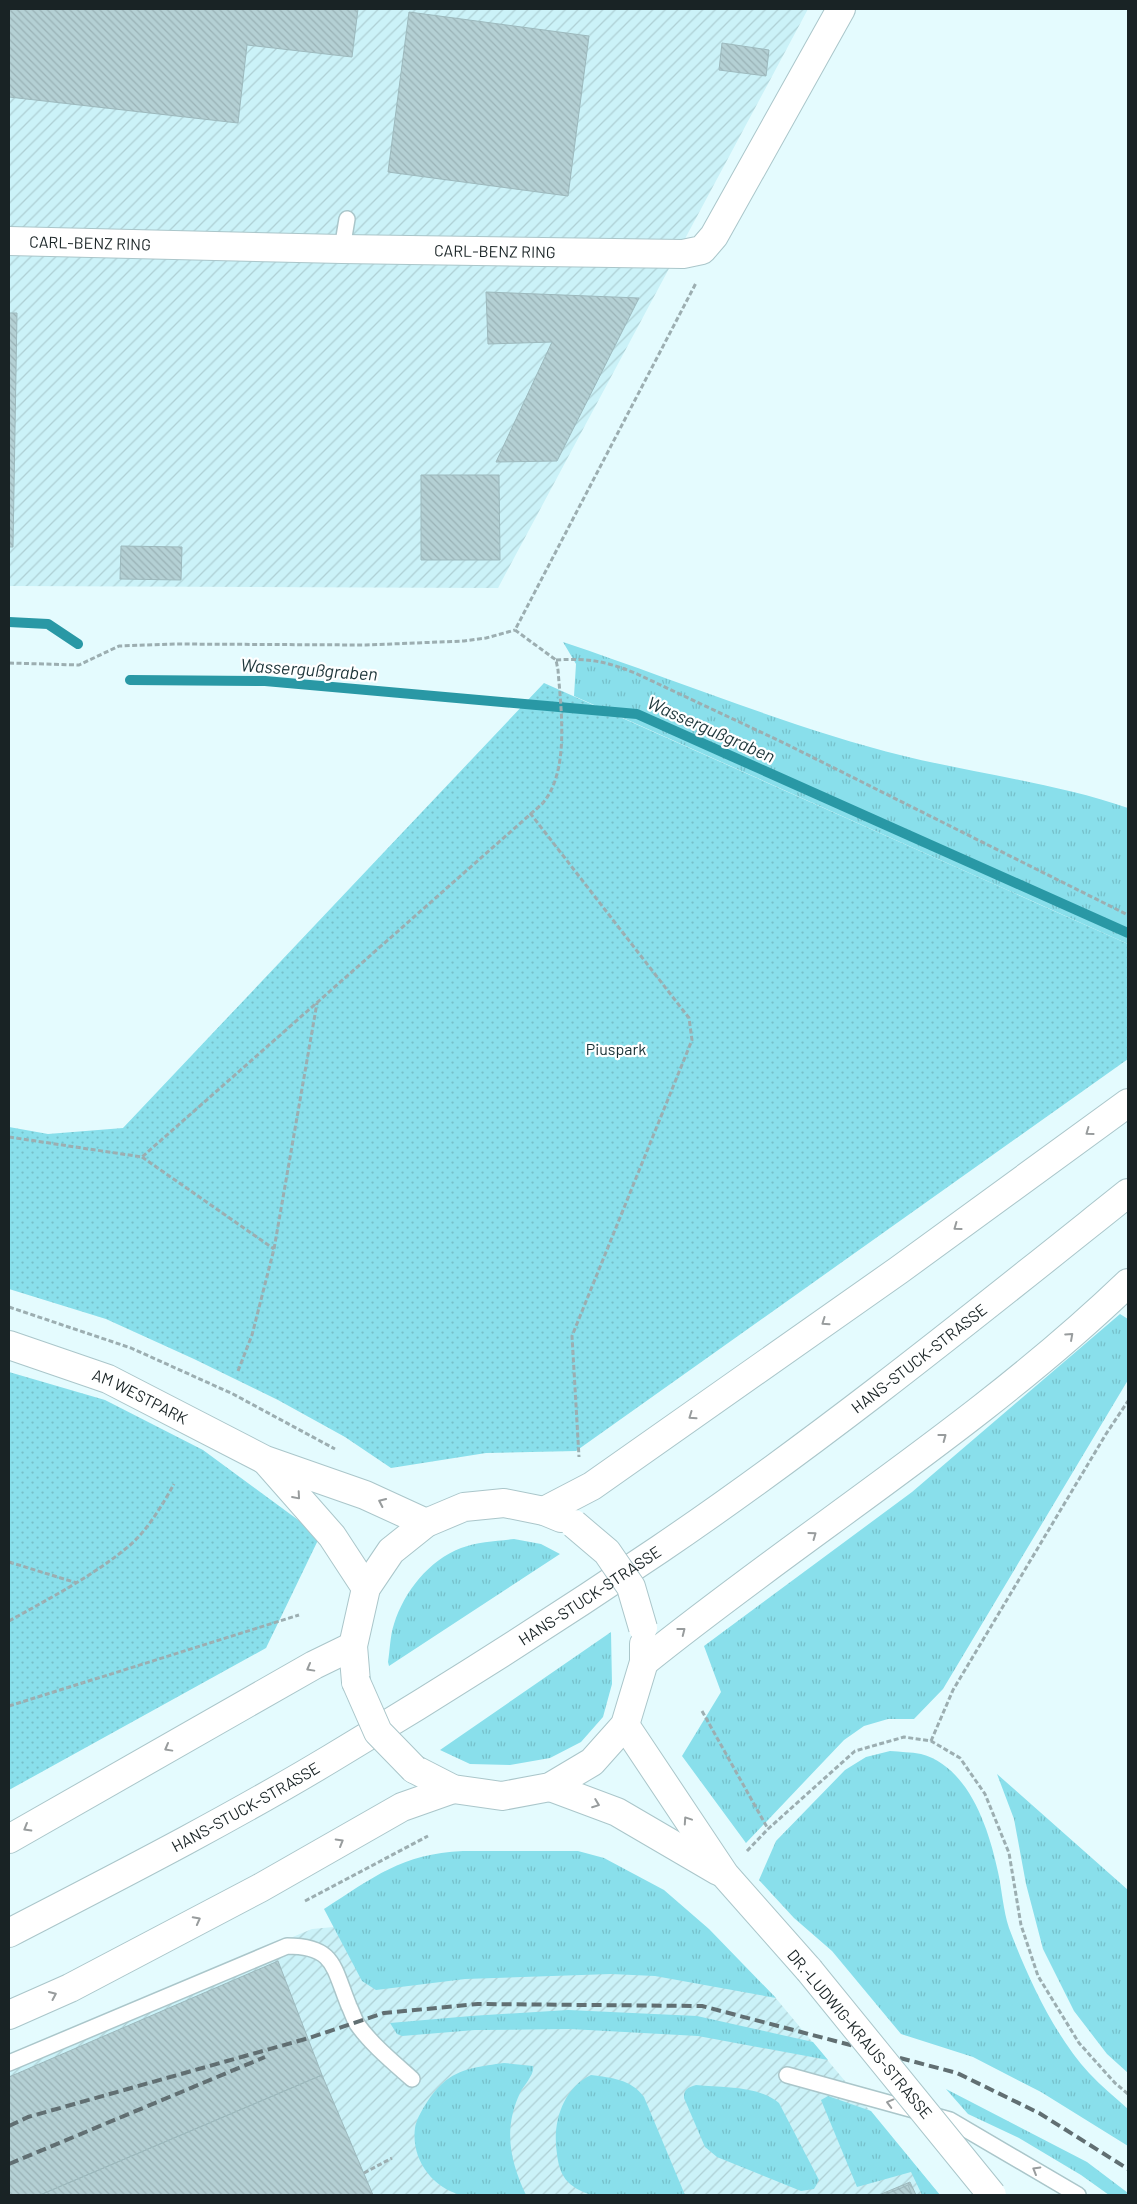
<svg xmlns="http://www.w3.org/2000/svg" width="1137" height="2204" viewBox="0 0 1137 2204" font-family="Barlow,sans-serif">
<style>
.industrial{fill:url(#industrial-furrows)}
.grass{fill:url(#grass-tufts)}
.park{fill:url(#park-dots)}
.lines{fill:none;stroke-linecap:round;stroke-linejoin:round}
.stream{stroke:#2998a5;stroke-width:10}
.building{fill:url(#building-back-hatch);stroke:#9db9bd}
.lane-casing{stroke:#aac6ca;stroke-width:18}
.street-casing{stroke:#aac6ca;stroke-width:30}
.secondary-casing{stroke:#aac6ca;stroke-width:30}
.path{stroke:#9caeb1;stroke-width:3;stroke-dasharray:5 2.5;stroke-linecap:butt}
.lane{stroke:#fff;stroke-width:15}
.street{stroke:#fff;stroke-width:28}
.secondary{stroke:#fff;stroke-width:28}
.rail{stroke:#616f72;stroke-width:4;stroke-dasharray:10 5;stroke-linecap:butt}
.secondary-bridge-casing{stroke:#aac6ca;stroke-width:30;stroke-linecap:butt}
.secondary-bridge{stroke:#fff;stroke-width:28}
.oneway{stroke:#989c9d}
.labels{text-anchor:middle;stroke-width:4.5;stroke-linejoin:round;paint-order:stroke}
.street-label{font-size:16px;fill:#192325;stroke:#fff}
.park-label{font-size:16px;fill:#193135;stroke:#fff}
.water-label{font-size:18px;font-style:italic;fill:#1d3539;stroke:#fff}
</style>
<defs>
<pattern id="industrial-furrows" width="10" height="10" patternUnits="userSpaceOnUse" patternTransform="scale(1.25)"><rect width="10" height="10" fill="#cbf2f8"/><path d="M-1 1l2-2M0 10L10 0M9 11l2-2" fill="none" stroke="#aecfd4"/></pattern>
<pattern id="grass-tufts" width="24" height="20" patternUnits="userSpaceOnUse" patternTransform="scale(1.25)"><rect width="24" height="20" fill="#89dfeb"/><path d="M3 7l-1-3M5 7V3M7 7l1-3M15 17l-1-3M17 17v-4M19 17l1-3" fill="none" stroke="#76bfc9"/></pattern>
<pattern id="park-dots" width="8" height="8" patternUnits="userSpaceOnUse" patternTransform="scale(1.25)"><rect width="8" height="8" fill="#89dfeb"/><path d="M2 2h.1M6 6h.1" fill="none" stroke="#76bfc9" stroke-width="1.8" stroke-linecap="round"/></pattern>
<pattern id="building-back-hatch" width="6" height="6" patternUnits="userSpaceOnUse" patternTransform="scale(1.25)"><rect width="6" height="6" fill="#b4d0d4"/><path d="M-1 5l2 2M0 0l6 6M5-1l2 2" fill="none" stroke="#9ab2b6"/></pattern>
</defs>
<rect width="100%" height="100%" fill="#e4fbfe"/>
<!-- industrial -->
<path class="industrial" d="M9,9H808L498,588L9,586Z
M572,1905L774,1996L940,2195H9V2055L312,1929Z"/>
<!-- grass -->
<path class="grass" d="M563,642C677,680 788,727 904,756C978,774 1055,783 1128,808V944L574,696L576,664Z
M1120,1314L1128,1319V1380L943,1689L914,1719H888L864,1726L844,1740L746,1843L682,1756L721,1692L704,1646L912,1492Z
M514,1539L541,1544L560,1554L389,1666L388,1662C390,1650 390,1636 394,1624C404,1592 429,1560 461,1548C477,1542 497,1541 514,1539Z
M611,1632L612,1684L603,1717L581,1742L550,1758L510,1765L470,1764L440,1750Z
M890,1751C900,1752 911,1752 921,1754C969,1767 989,1829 998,1872C1002,1890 1003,1910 1009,1928C1027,1976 1054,2035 1089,2073C1101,2086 1115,2097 1128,2109V2146L1041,2092L973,2057L901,2034L832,1951L794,1918L759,1880L776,1841L845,1770L866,1757Z
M997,1774L1128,1890V2073L1107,2054L1074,2011L1043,1949L1026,1884L1014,1819Z
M463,1851H578L604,1858L664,1890L709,1929L776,1998L655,1976L611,1974L465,1979L376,1990L362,1981L324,1909C374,1877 401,1854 463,1851Z
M568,2010L697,2016L813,2042L828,2060L698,2036L570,2029L475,2030L402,2036L397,2034L390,2023L471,2016Z
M504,2063L533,2066C535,2074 524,2085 520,2093C503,2129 510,2161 526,2195C510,2195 474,2198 461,2195C431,2187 411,2158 415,2128C417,2115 433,2091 443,2083C459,2068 483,2066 504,2063Z
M591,2075C612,2078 631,2079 644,2097L685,2195H591C583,2192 575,2189 568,2182C561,2175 558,2164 557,2154C552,2124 562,2089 591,2075Z
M696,2085C723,2088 757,2085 779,2103L819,2180L814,2189L801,2191L717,2157L705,2147L684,2098C684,2089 687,2088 696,2085Z
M946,2089L1087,2162L1128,2193V2195H1109L1081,2175L1019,2138L968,2114Z
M828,2096L871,2111L940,2195H922L911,2172L857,2187L821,2100Z"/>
<!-- park -->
<path class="park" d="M544,683L1128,944V1059L576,1451L486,1453L391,1468L345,1437L278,1400L194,1359L106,1319L9,1289V1127L48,1134L123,1128Z
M9,1372L105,1400L203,1450L320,1536L266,1648L9,1790Z"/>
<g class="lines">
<!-- stream -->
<path class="stream" d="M9,622L48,624L78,644
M130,680L265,681L637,714L1128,933"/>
</g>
<!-- building -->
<path class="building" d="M9,9H358L352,57L247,45L238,123L9,97Z
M409,12L589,36L568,196L388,172Z
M722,43L769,50L766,76L719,70Z
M486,292L639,298L557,461L496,462L552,342L488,344Z
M9,313H17L13,547H9Z
M421,475H499L500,560H421Z
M121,546L182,547L181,580L120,579Z
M278,1961L322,2075L40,2195H9V2077Z
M322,2075L373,2195H40Z
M910,2182L916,2195H879Z
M908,2185L912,2195H883L899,2189Z"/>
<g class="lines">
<!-- lane casing -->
<g class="lane-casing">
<path id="lane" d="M342,249L347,219
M9,2063L287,1946C335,1946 333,1967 349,2006C352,2012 354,2019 357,2024C372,2045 393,2062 412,2079
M787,2075L950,2120L1078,2195"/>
</g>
<!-- street casing -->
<g class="street-casing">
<g id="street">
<path id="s1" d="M9,241L342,249L683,254L702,250L714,236L841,9"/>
</g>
</g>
<!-- secondary casing -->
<g class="secondary-casing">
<g id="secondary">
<path id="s2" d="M9,1345L108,1379L265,1460L365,1495L426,1523"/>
<path d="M266,1461L332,1536L366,1588"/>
<path d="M544,1511L592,1486L899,1270L1128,1103"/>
<path d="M644,1662C804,1533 980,1425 1128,1283"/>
<path d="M356,1682L353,1646L366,1588L391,1551L426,1523L464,1507L504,1503L544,1511L561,1518"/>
<path d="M625,1725L725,1875L809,1970"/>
<path d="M414,1769L453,1789L502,1796L550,1787L592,1762L625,1725L644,1662V1644"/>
<path d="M550,1787L617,1812L718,1871"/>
<path d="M9,1839L314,1665L353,1646"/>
<path id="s3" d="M9,1933C117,1877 225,1822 330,1759C442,1692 552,1622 660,1549C822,1439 975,1315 1128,1193"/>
<path d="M9,2015L70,1988L260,1888L402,1807L453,1789"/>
</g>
</g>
<!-- path -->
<path class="path" d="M556,660C588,658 605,661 635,673L784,743L1128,915
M9,663L79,665L119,646L175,644L366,645L464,641L486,638L515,630
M530,813L689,1018L692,1040L572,1336L579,1457
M9,1137L142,1157L542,804C570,772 561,710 558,670L556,660L515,630L696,283
M142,1157L274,1249
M9,1307L131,1348L233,1394L335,1449
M238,1371L252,1335L274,1249L317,1003
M9,1562L77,1583
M9,1621C50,1598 93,1576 129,1546C147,1531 163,1504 174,1484
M9,1706L299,1615
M702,1711L768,1829
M931,1741L953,1690L1106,1434L1128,1401
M747,1851L768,1829L855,1751L904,1737L931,1741L960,1758L985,1794L1009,1853L1021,1925L1038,1976L1079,2043L1115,2083L1128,2094
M305,1901L428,1836
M364,2173L392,2158"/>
<!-- lane -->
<use href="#lane" class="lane"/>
<!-- street -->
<use href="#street" class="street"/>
<!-- secondary -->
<use href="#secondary" class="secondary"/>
<!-- rail -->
<path class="rail" d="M9,2126L28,2117L309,2038L384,2013L478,2004L702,2006L957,2073L1039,2113L1128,2169
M9,2164L265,2057"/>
<!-- secondary-bridge casing -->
<g class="secondary-bridge-casing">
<path id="secondary-bridge" d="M574,1524L607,1552L631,1587L643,1628
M356,1682L378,1732L414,1769
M809,1970L992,2195"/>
</g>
<!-- secondary-bridge -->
<use href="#secondary-bridge" class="secondary-bridge"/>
</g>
<!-- one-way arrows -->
<defs><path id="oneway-chevron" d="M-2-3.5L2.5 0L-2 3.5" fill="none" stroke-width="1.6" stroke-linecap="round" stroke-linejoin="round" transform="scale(1.25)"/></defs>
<g class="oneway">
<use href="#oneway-chevron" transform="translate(1089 1132) rotate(144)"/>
<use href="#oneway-chevron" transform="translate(957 1227) rotate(144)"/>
<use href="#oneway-chevron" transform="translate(825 1322) rotate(145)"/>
<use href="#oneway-chevron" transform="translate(1070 1336) rotate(-42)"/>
<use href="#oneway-chevron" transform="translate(692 1416) rotate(145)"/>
<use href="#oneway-chevron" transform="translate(943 1437) rotate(-37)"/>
<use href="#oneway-chevron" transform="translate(297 1496) rotate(49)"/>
<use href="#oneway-chevron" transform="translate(382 1502) rotate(-155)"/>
<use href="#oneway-chevron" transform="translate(813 1535) rotate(-36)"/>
<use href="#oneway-chevron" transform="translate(682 1631) rotate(-38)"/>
<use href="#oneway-chevron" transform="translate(310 1668) rotate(151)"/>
<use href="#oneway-chevron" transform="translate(168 1748) rotate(151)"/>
<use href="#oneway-chevron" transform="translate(596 1804) rotate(21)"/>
<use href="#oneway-chevron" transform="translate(687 1820) rotate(-124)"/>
<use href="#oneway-chevron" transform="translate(27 1828) rotate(150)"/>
<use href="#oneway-chevron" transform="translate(340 1842) rotate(-30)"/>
<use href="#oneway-chevron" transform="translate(197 1920) rotate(-28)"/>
<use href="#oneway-chevron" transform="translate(53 1995) rotate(-24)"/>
<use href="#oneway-chevron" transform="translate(890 2103) rotate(-165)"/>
<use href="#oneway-chevron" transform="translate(1036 2170) rotate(-150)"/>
</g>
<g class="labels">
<!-- street labels -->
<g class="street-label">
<text dy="6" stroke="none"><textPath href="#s1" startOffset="81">CARL-BENZ RING</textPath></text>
<text dy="6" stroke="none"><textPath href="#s1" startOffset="486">CARL-BENZ RING</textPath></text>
<text dy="6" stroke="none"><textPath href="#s3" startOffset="1078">HANS-STUCK-STRASSE</textPath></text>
<text dy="6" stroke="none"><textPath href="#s2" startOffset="141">AM WESTPARK</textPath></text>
<text dy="6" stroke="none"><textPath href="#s3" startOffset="672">HANS-STUCK-STRASSE</textPath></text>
<text dy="6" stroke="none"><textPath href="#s3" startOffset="268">HANS-STUCK-STRASSE</textPath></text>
<text transform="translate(860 2034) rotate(50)" y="6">DR.-LUDWIG-KRAUS-STRASSE</text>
</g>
<!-- park labels -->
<g class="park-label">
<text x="616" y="1055">Piuspark</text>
</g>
<!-- water labels -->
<g class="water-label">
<text transform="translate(309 670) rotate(4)" y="6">Wassergußgraben</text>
<text transform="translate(711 730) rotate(24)" y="6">Wassergußgraben</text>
</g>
</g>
<!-- border -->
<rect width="1137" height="2204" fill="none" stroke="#192325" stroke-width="20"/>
</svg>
